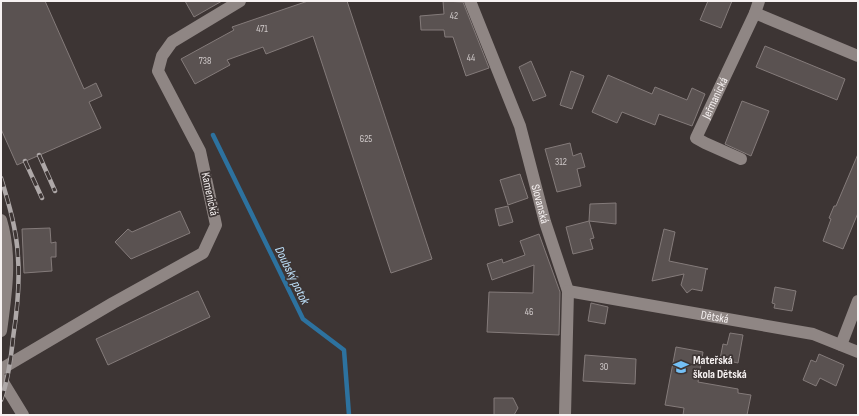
<svg xmlns="http://www.w3.org/2000/svg" width="859" height="416" viewBox="0 0 859 416" font-family="'Sofia Sans Condensed',sans-serif">
<style>
.lines{fill:none;stroke-linecap:round;stroke-linejoin:round}
.stream{stroke:#2d729f;stroke-width:4.5}
.building{fill:#5a5251;stroke:#847b7a}
.minor{stroke:#8f8684;stroke-width:12}
.rail-casing{stroke:#aea8a8;stroke-width:4.5}
.rail{stroke:#3d3534;stroke-width:3;stroke-dasharray:9;stroke-linecap:butt}
.labels{text-anchor:middle;stroke-width:3.5;stroke-linejoin:round;paint-order:stroke}
.number-label{font-size:10px;fill:#d0caca}
.street-label{font-size:12px;fill:#f7f2f2;stroke:#3d3534}
.poi-label{font-size:12px;font-weight:bold;fill:#f7f2f2;stroke:#3d3534;text-anchor:start}
.water-label{font-size:13px;font-style:italic;fill:#bee1fb;stroke:#3d3534}
</style>
<rect width="100%" height="100%" fill="#3d3534"/>
<g class="lines">
<!-- stream -->
<path class="stream" d="M213,135L303,319L344,350L349,415"/>
</g>
<!-- building -->
<path class="building" d="M1,1H45L84,89L96,83L102,96L89,102L101,128L17,165L1,129Z
M185,1H222L194,17Z
M308,1H347L432,259L391,273L313,36L266,54L263,47L227,60L230,65L195,84L181,59L234,30L232,27Z
M443,1L463,2L489,68L466,76L453,37H445L444,30H421L420,16L444,14Z
M708,1H732L721,28L700,20Z
M765,46L845,79L837,100L756,67Z
M531,61L546,96L533,101L519,67Z
M571,71L584,76L572,109L560,105Z
M608,75L652,94L655,87L687,100L692,88L705,94L692,126L659,114L655,125L622,112L617,123L592,112Z
M742,101L769,111L751,156L725,144Z
M570,143L573,156L581,153L585,167L577,169L581,186L557,192L545,149Z
M858,154V213L843,249L823,241L831,219L829,218L834,206H836Z
M520,174L528,198L508,205L500,180Z
M616,203V224L589,221L590,204Z
M508,206L513,222L499,226L495,209Z
M180,211L190,233L131,259L115,242L128,229L132,232Z
M589,221L594,238L590,239L593,249L573,254L566,227Z
M50,228L51,243L56,242V257H51L52,271L24,273L22,229Z
M664,229L675,232L669,261L708,269H706L702,291L692,289L687,293L681,285L684,274L652,281Z
M539,234L560,292L559,335L487,332L489,292L533,293L534,265L492,280L487,264L502,259L503,263L525,255L520,241Z
M775,287L796,291L792,311L774,308L775,304L772,303Z
M198,291L210,317L108,365L96,339Z
M591,303L608,307L605,324L588,321Z
M730,333L743,335L738,363L720,359L723,344L727,345Z
M676,347L703,352L698,382L738,389V393L751,395L747,415H683L684,408L665,405Z
M819,354L844,365L836,386L820,378L816,386L803,380L811,360L816,362Z
M585,355L636,359L635,384L583,381Z
M494,398H513L518,408L514,415H494Z"/>
<g class="lines">
<!-- minor -->
<g class="minor">
<path id="s1" d="M470,1L520,126L545,222L568,291L565,415"/>
<path d="M759,1L755,13L858,56"/>
<path id="s2" d="M741,159L705,143L696,138L755,13"/>
<path d="M1,220C12,256 6,295 1,331"/>
<path id="s3" d="M568,291L813,334L858,352"/>
<path d="M841,345L858,301"/>
<path d="M1,369L113,303L203,253L216,225L200,151L158,71L162,56L172,42L240,1"/>
<path d="M1,379L23,415"/>
</g>
<!-- rail casing -->
<g class="rail-casing">
<path id="rail" d="M39,155L55,191
M25,161L42,198
M1,178C9,204 17,231 18,258C20,285 17,312 13,338C11,359 8,380 1,400"/>
</g>
<!-- rail -->
<use href="#rail" class="rail"/>
</g>
<!-- icons -->
<defs>
<g id="school-bare" transform="scale(1.2)"><path d="M0-5L7-2L0 1L-7-2ZM-4 1L0 2.5L4 1V4Q0 6-4 4Z" fill="#74c0f6" stroke="#3d3534" stroke-width="2.5" paint-order="stroke"/></g>
</defs>
<g fill-rule="evenodd">
<use href="#school-bare" x="681" y="367"/>
</g>
<g class="labels">
<!-- number labels -->
<g class="number-label">
<text x="454" y="19">42</text>
<text x="262" y="32">471</text>
<text x="471" y="61">44</text>
<text x="205" y="64">738</text>
<text x="366" y="142">625</text>
<text x="561" y="165">312</text>
<text x="529" y="315">46</text>
<text x="604" y="370">30</text>
</g>
<!-- street labels -->
<g class="street-label">
<text dy="4" stroke="none"><textPath href="#s2" startOffset="94">Jeřmanická</textPath></text>
<text transform="translate(210 194) rotate(78)" y="4">Kamenická</text>
<text dy="4" stroke="none"><textPath href="#s1" startOffset="215">Slovanská</textPath></text>
<text dy="4" stroke="none"><textPath href="#s3" startOffset="149">Dětská</textPath></text>
</g>
<!-- poi labels -->
<g class="poi-label">
<text x="693" y="364">Mateřská<tspan x="693" dy="14">škola Dětská</tspan></text>
</g>
<!-- water labels -->
<g class="water-label">
<text transform="translate(293 275) rotate(64)" y="5">Doubský potok</text>
</g>
</g>
<!-- border -->
<rect width="859" height="416" fill="none" stroke="#f7f2f2" stroke-width="4"/>
</svg>
